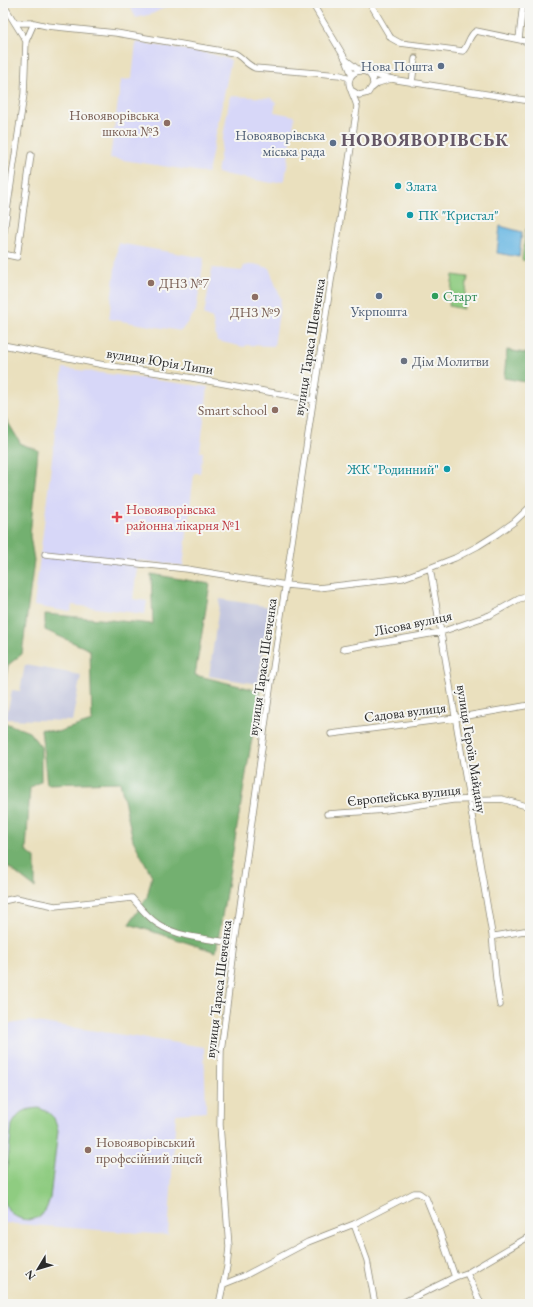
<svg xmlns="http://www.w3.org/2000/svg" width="533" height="1307" viewBox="0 0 533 1307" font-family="'EB Garamond',serif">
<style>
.built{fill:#d7d7f8}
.industrial{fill:#bfc2dd}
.green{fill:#8fcc81;stroke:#5d7c56}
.forest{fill:#73b06f;stroke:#4f6e4d}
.water{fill:#69b7e3;stroke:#4a7187}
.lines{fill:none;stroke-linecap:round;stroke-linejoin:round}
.minor-tunnel{stroke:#c4bca1;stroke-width:5.5;stroke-dasharray:5.5 3;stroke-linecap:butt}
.minor-casing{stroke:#8a8674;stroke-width:7}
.minor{stroke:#fff;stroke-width:5.5}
.service-dot{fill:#5c6f8a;stroke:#f6f6f2;stroke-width:1.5}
.education-dot{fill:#8d6e63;stroke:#f6f6f2;stroke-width:1.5}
.culture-dot{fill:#0f9aa8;stroke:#f6f6f2;stroke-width:1.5}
.leisure-dot{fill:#2e9e5b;stroke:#f6f6f2;stroke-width:1.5}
.worship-dot{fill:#6b7280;stroke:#f6f6f2;stroke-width:1.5}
.health-dot{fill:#e0444e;stroke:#f6f6f2;stroke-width:1.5}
.labels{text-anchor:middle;stroke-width:4;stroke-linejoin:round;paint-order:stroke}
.service-label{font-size:14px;fill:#4e5e75;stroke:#f6f6f2;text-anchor:end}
.education-label{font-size:14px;fill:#785e54;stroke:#f6f6f2;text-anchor:end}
.culture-label{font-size:14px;fill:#0d838f;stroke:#f6f6f2;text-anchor:start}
.leisure-label{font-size:14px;fill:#27864d;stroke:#f6f6f2;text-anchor:start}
.street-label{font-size:14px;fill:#2b2b2b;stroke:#f6f6f2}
.worship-label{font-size:14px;fill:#5b616d;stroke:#f6f6f2;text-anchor:start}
.health-label{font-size:14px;fill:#be3a42;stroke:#f6f6f2;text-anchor:start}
.district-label{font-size:18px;font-weight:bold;letter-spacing:1px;fill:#655766;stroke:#f6f6f2}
</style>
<rect width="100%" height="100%" fill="#f6f6f2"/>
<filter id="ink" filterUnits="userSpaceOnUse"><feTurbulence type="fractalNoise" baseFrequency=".025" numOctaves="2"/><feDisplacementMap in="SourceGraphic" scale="8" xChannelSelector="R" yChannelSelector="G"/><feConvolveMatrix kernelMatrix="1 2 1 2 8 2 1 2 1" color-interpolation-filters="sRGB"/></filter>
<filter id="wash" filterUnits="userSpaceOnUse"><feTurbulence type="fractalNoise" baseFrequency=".012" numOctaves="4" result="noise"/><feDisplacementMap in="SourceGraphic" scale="16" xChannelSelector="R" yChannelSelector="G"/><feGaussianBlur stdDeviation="0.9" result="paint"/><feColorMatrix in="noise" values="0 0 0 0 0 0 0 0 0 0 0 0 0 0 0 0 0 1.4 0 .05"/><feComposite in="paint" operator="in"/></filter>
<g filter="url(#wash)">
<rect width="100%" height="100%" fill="#eae0be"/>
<!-- built -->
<path class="built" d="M128,3H174L152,14L136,18Z
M136,42L212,54L231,60L208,173L110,158L121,80L132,79Z
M230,96L272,98L276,102L274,112L295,116L285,179L282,181L272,183L217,173Z
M118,243L204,258L196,311L181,331L109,319Z
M254,264L269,268L281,299L274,346L247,345L244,347L217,341L212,318L204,315L212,268L242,271L244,266Z
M63,368L208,387L200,452H203L200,473H194L183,566L138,560L133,599L147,601L145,614L72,605L71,612L34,606Z
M29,1021L204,1047L206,1112L176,1114L168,1235L3,1223V1025Z"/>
<!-- industrial -->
<path class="industrial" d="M220,599L270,607L258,684L209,676Z
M25,665L81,675L72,721L6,719L12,690L20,691Z"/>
<!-- green -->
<path class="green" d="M526,229H530V261L522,260Z
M453,275L468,277L463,309L449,306Z
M39,1108L48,1112L54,1118L58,1130L50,1198C49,1201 48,1204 47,1207C37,1230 2,1220 4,1193L12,1125C19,1112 24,1109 39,1108Z"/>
<!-- forest -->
<path class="forest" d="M507,350L530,354V383L504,378Z
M3,414L21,444L38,450L30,536L34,560L22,654L8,665L3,696Z
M151,574L210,584L195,675L260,691L216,952L129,924L147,897L152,876L133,840L120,782L47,784L41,729L57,732L92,721L90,650L45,630V614L153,624Z
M3,722L29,732L41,747V781L30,788L26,851L35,858V888L3,863Z"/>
<!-- water -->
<path class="water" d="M500,226L522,232L519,257L497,253Z"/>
</g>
<g filter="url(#ink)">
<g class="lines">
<!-- minor-tunnel -->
<path class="minor-tunnel" d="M415,59L416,50"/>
<!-- minor casing -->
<g class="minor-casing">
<path id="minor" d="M312,3L346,60L352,75
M370,3L389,35L391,38L400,43L463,51C469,45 468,36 476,31L530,42
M3,4L26,41
M15,23H34L47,26L116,33L234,53C243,57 245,64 255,68L340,75L350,78
M519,39L523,3
M346,60L360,71
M369,74L397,80L530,101
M412,83L415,59
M372,88L378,83L391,79
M3,238L24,94L26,41L34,23
M3,254L17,257L31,155
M3,345L104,365L181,376L313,400
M45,554L187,569L286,585L318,588L403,578L427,569L455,558L478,546L497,534L514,522L530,507
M430,568L492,934L496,979L500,1005
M343,649L441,632L490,615L519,599L526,597L530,598
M331,734L455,718L530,705
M327,814L386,810L453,800L502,799L530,807
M3,901L16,898L55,906L132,898C140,907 147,917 158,924C179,938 210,939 235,943
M492,934L495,936L524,931L530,932
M354,1224L367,1260L375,1304
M467,1273L481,1304
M224,1284L244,1276L308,1242L354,1224L414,1193H419L426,1198L439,1230L455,1277L467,1273L530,1236
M219,1304L227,1267L229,1247L220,1125L221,1051L235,943L271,682L357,107C356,99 349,90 349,82C350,67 374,67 373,85L368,93L359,95L351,90
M400,1304L455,1277"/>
</g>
<!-- minor -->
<use href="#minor" class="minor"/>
</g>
</g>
<!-- markers -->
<g class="service-dot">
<circle cx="441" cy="66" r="4"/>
<circle cx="333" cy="143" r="4"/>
<circle cx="379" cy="296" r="4"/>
</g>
<g class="education-dot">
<circle cx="167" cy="123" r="4"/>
<circle cx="151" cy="283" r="4"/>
<circle cx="255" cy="297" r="4"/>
<circle cx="275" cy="410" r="4"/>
<circle cx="88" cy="1150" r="4"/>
</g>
<g class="culture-dot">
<circle cx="398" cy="186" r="4"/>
<circle cx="410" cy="215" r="4"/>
<circle cx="447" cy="469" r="4"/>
</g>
<circle class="leisure-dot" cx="435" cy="296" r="4"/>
<circle class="worship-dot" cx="404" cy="361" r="4"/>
<path class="health-dot" d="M115 511h4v4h4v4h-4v4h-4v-4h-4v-4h4z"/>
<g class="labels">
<!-- service labels -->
<g class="service-label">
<text x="433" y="71">Нова Пошта</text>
<text x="325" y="140">Новояворівська<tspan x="325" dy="16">міська рада</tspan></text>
<text x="379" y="316" text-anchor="middle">Укрпошта</text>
</g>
<!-- education labels -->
<g class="education-label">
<text x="159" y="120">Новояворівська<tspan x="159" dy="16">школа №3</tspan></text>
<text x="159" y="288" text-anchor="start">ДНЗ №7</text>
<text x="255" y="317" text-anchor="middle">ДНЗ №9</text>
<text x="267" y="415">Smart school</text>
<text x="96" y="1147" text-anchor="start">Новояворівський<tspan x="96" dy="16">професійний ліцей</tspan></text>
</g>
<!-- culture labels -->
<g class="culture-label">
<text x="406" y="191">Злата</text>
<text x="418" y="220">ПК "Кристал"</text>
<text x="439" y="474" text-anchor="end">ЖК "Родинний"</text>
</g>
<!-- leisure labels -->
<g class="leisure-label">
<text x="443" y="301">Старт</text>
</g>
<!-- street labels -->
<g class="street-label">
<text transform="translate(309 347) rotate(-81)" y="5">вулиця Тараса Шевченка</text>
<text transform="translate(160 361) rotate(9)" y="5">вулиця Юрія Липи</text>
<text transform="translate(413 623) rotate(-12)" y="5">Лісова вулиця</text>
<text transform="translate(262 667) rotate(-82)" y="5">вулиця Тараса Шевченка</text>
<text transform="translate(405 712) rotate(-7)" y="5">Садова вулиця</text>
<text transform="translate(472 749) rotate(81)" y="5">вулиця Героїв Майдану</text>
<text transform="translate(404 795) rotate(-6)" y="5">Європейська вулиця</text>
<text transform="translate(218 989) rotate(-83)" y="5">вулиця Тараса Шевченка</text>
</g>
<!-- worship labels -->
<g class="worship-label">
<text x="412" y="366">Дім Молитви</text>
</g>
<!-- health labels -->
<g class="health-label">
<text x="126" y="514">Новояворівська<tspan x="126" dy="16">районна лікарня №1</tspan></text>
</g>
<!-- district labels -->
<g class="district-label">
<text x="425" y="146">НОВОЯВОРІВСЬК</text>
</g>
</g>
<!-- margin -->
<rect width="533" height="1307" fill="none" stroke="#f6f6f2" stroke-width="16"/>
<!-- north arrow -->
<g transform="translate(38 1269) rotate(232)" stroke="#f6f6f2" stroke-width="3" paint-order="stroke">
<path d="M0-3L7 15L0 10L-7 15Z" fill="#2b2b2b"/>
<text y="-6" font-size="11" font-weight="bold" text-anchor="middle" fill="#2b2b2b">N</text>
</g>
</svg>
